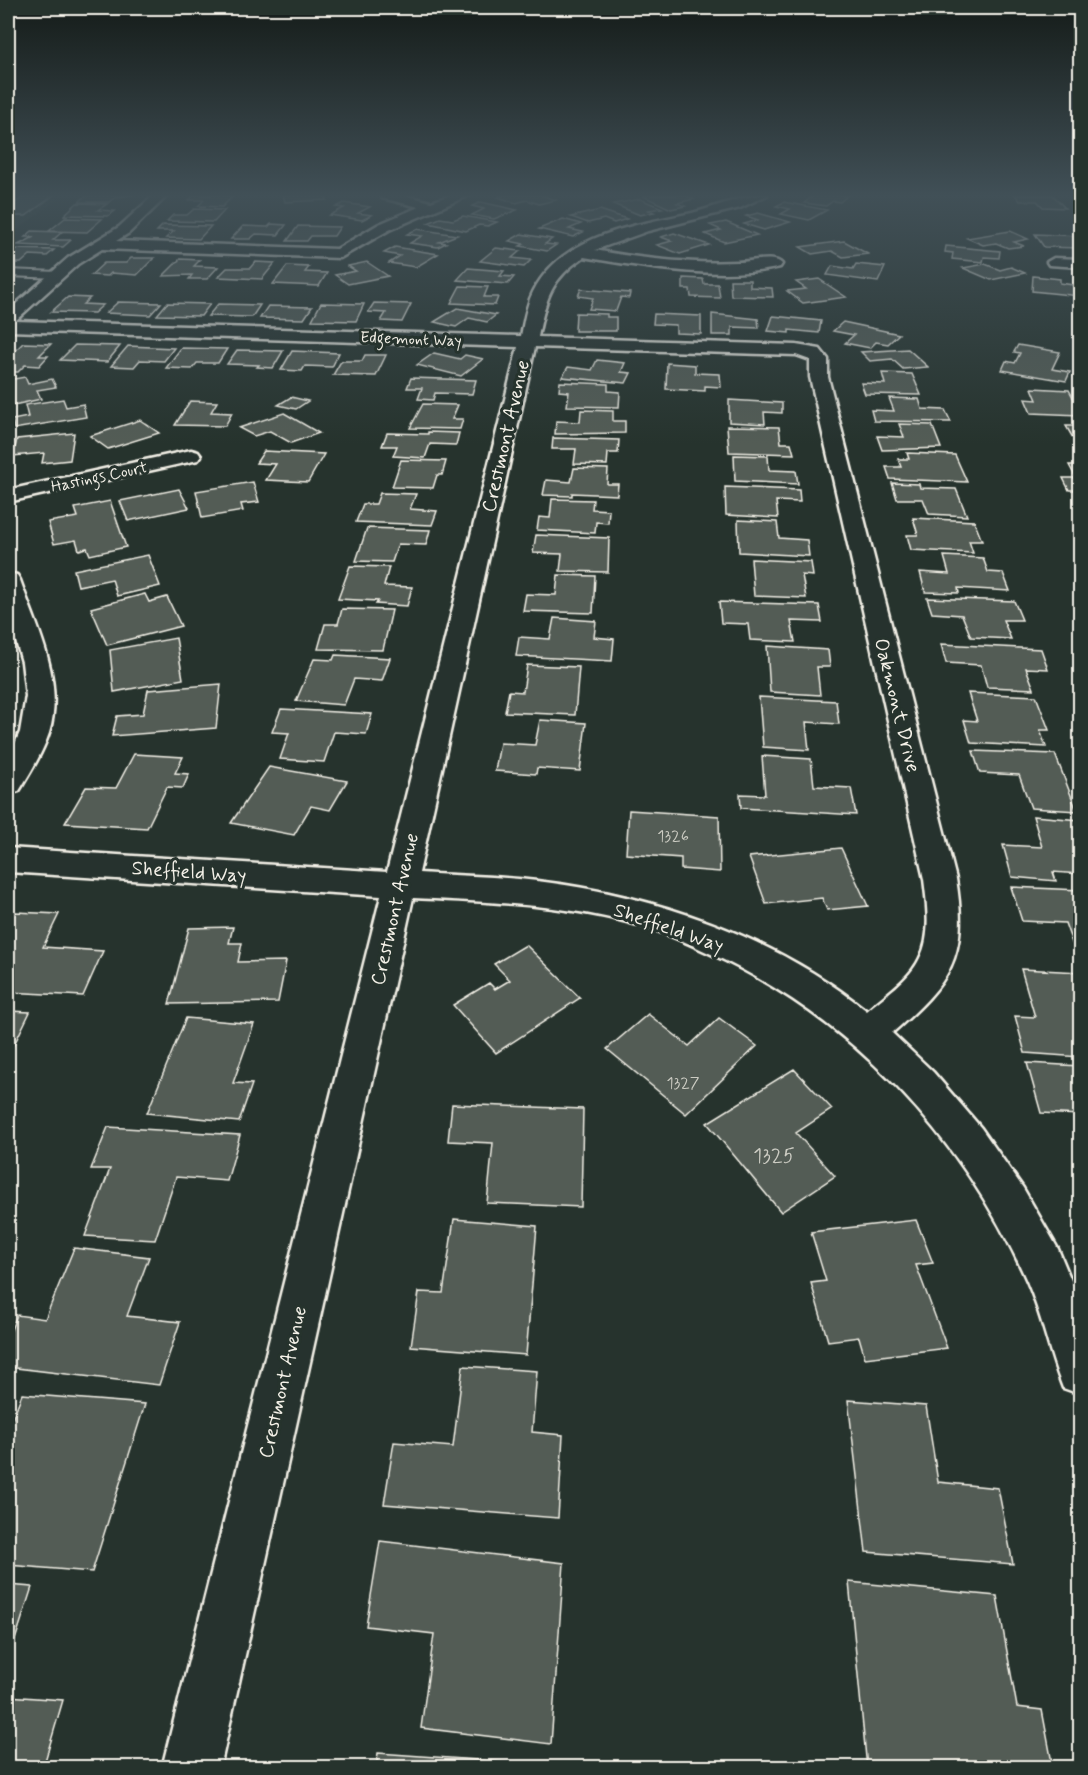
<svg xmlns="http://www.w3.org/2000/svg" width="1088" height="1775" viewBox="0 0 1088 1775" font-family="Mynerve,sans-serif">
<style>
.built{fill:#333f39}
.building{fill:#525c55;stroke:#f4f1e8;stroke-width:1.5}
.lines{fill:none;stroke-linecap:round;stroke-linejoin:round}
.service-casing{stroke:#f4f1e8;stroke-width:4}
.minor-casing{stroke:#f4f1e8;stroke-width:5}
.service{fill:#26332d;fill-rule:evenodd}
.minor{fill:#26332d;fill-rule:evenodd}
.labels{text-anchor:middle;stroke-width:6;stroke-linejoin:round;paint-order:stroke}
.far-street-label{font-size:16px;fill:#f4f1e8;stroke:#26332d}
.number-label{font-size:16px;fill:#ccccc3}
.street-label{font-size:20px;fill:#f4f1e8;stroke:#26332d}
.near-number-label{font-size:20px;fill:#ccccc3}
</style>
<rect width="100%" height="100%" fill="#26332d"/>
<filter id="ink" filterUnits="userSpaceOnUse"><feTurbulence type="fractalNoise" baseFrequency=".0167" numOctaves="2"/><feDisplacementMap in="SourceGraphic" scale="12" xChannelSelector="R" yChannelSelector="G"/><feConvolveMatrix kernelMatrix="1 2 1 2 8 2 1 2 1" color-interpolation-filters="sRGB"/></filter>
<g filter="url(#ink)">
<!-- built -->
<path class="built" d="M8,195H63L8,237Z"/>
<!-- building -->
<path class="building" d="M26,195H54L26,216H8V208Z
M95,195H133L116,197L109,202H79L84,197Z
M194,195H221L233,196L222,207L198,206L204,200H189Z
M283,195H325L327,200L285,202Z
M505,195H541L556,200L539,204L527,200L516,203L498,197Z
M641,195H685L694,199L677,203L685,206L671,209Z
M806,195H840L847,196L840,202L833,201L826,206L804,203L813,196Z
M1015,195H1053L1065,208L1043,207L1037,201H1020Z
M640,199L662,208L649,210L654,212L640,215L613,204Z
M481,202L517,210L494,219L472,215L484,209L472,206Z
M784,202L827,210L809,220L781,214L790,209L776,206Z
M77,203L107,204L98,210L115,211L108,216L64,215Z
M344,203L370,207L358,213L372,215L362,220L330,215L344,208L336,207Z
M194,209L225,210L214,222L167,221L173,215H187Z
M600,210L627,219L614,223L604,219L588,223L571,217Z
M758,213L790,222L764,230L744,224L758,220L746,216Z
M463,216L497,222L488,226L479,225L466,231L428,223L440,218L453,220Z
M65,218L102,219L87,232L49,231Z
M563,219L581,224L569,229L583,232L573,237L539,229Z
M726,222L757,235L724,242L705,234L721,230L710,225Z
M271,224L286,225L278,235L256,234L250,239H231L243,226L268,227Z
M163,225L211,226L199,239L166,238L174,231H157Z
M298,226L340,227L334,236H311L307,241H287Z
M417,229L457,235L439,242L446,243L438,247L410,243L422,236L407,234Z
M32,231L62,232L53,240H71L63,247L18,245L34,237H25Z
M1010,231L1028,239L1014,242L1024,246L1008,248L996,243L983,245L967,238Z
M674,233L709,245L680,254L657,245L672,241L661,237Z
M521,234L552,239L545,244L556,245L547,251L520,246L524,244L509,241Z
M1035,234L1080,236V248L1044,247Z
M844,241L868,254L843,257L832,251L812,254L800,247Z
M946,246L1000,251L999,258L984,257L983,262L952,259L953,253L945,252Z
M395,247L438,254L416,267L389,263L400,256L384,253Z
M496,248L520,251L512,258L531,260L524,267L480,261Z
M13,249L54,250L47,256L30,255L21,263H8V253Z
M131,258H154L137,275L111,273L108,276L91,275L104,263H126Z
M180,259L200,260L194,266L218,267L207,279H189L192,275L163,276Z
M255,262L275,263L262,279L218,277L227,268H250Z
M367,262L388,276L348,284L335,275L356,271L348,266Z
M856,264L885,267L878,282L827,275L832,266L853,269Z
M985,264L1000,270L1011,267L1025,273L991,280L963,268Z
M287,266L309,267L305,272L327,273L319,286L273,284Z
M468,268L504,271L500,276L514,277L508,284L457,280Z
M1033,276L1060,279V283L1080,286V296L1032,291Z
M683,278L703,279L704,284H718L720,298L691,297L690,289H683Z
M819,279L846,297L803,303L787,291L806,289L796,282Z
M730,280H750V287L772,288L773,297L731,296Z
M460,286L488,287L484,297H498L495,305L451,303Z
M581,289L630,293L629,298L621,297L616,311L589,309L593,298L578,296Z
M68,297L90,298L83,304L103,305L94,313L51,312Z
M118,302L161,303L150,315L106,313Z
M167,303L210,304L201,316L157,315Z
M321,303L364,304L356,321L312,320Z
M374,303L411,304L402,322L381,321L386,313L368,312Z
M218,304L260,305L252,317L208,316Z
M268,306L312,307L304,319L260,318Z
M457,308L496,315L487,322L469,318L456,327L434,322Z
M576,313L607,314V317H616V331H575Z
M654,314L701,316V334L676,333V325L653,324Z
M712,314L758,319L759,328L732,327V335H712Z
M773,316L821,321L819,333L789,330V333L768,331Z
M843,322L899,334L888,344L876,342L870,348L845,343L854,335L833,331Z
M23,343L51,344L39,356H48L39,366L25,365L18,372H8V358Z
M75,345L120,346L107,362L60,360Z
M1018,345L1060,352L1052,369L1070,372L1066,381L1002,370L1006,361L1015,363L1020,353L1014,352Z
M128,346L174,348L164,361L140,360L134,367L111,366Z
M181,348L227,349L218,363H197L192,369L166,368Z
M908,349L928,367L903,369L892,359L870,361L861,352Z
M237,350L283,351L273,368L257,367L259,365L227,364Z
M292,351L339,353L332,367L305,366L302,371L281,370Z
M434,353L460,359L465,355L483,359L461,376L417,365Z
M365,355H386L376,376L333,375L340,363L343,361H362Z
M597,360L625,363L621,372L631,373L626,383L562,377L568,367L592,370Z
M667,363L695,365V373L720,374L721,387L705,386V391L666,389Z
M882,373L912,374L921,395L865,394L861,383L885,384Z
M25,377L28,384L52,379L56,387L37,390L41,399L9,406L8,380Z
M411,378L476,380L472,394L435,393L433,400L418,399L422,388H407Z
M560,382L608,384V391L620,392L619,407L567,406L569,392L559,391Z
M1032,388L1069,390L1074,399L1080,400V415L1031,413L1025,399L1037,400Z
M291,397L308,401L296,409L278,405Z
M889,398L919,399L922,409L945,410L951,422L874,421L871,410L894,411Z
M63,399L66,407L83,404L86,417L14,429L12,420L28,417L25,405Z
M729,400L782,403V413L764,412L765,424L729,422Z
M190,401L217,402L211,412L232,413L225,426L175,425Z
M423,404L458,405L452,419H463L460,429L410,428Z
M581,410L613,411V421H625V433L555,434L556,421L580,422Z
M284,413L319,433L291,443L270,431L254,436L239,428Z
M140,420L159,433L108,449L90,436Z
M899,424L932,425L941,448L882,450L877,436L904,437Z
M727,426L779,427L781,443H791L794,454L729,452Z
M1066,426H1080V438H1073Z
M428,432L459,433L456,445L430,444L425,458L393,456L397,446H382L387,433L428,434Z
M74,433L70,460L42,463L44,453L13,456L17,439Z
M553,438L619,440L618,453H608L607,465L574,464L576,449H552Z
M264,451L324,454L308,482L266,480L276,464L256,463Z
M907,453L955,455L967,482L890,479L886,467H901L898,459H909Z
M734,455L768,456L769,470L796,471L798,484L735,481Z
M401,460L446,461L442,475H437L433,488L392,487Z
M1069,465H1080V490H1069L1063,478H1076Z
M574,468L608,469L607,484H618L617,495L572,493V496L543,495L546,480L571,482Z
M253,482L259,502L241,504L243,511L202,518L196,491Z
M892,483L919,484L920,488L956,489L967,516L929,514L923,499H897Z
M725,487L799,490L800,502L776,501L778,518L726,515Z
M179,489L189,508L128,521L120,501Z
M380,493L416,494L410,509L437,511L432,525L356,522L363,504H376Z
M552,499L593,500L592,509L609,510L608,523L596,522L595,533L537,530L539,517L550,518Z
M110,501L126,547L90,555L87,548L79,550L76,540L54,544L48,522L78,517L75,508Z
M913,518L974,521L982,541H969L973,553L911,550L907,535H918Z
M738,520L777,522L779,538L807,540L809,556L739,552Z
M367,528L430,530L426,545L398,544L392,562L356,561Z
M536,535L609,538L608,572L560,571L562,554L533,553Z
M148,555L160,586L117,596L112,579L78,586L74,570Z
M944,556L983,558L988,572L1003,573L1010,591L958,588L959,593L925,592L920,572L949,574Z
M751,559L811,562L813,576L802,575L806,598L754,596Z
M350,566L389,567L384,586L412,587L407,606L376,604L378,601L338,599Z
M558,575L595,576L593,613L523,611L526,594L556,595Z
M145,594L149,602L167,597L181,626L107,645L91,608Z
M927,598L1014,601L1022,620H1003L1011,639L971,637L962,615L932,613Z
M719,602L819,605L822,622L791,621L795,642L750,640L748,624L721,623Z
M342,609L392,610L383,650L318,649L325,624H338Z
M554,618L596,621L594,637L614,639L612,661L516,656L519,637L550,639Z
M176,638L183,679L114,692L110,650Z
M941,644L1041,649L1048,669L1026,668L1034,689L987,687L981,665L946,663Z
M767,646L828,650L830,667H817L820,695L770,692Z
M335,655L390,658L382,681L354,679L344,705L296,701L314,659L333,660Z
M527,665L579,667L575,715L505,712L509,691L523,692Z
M221,684L216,728L112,736L117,716L143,714L148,690Z
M968,693L1036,696L1049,730H1040L1046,747L971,743L964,720L977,721Z
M759,697L836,701L839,724L806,722L809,750L763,747Z
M281,709L372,714L366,734L334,732L324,762L280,759L289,733L272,732Z
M540,720L586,723L580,771L537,768L536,774L495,771L500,743L535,745Z
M973,751L1055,754L1077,811L1031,808L1019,775L980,773Z
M134,754L183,757L175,773L189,774L183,788L167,787L147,828L65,823L86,787L116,788Z
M762,756L811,759L814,786L851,788L856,815L741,808L740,794L765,795Z
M269,767L347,781L330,810L311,806L294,835L231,823Z
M629,810L719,816L720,872L681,869V858L626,854Z
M1033,816L1080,820V874L1053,872L1056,881L1012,877L1003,845L1042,847Z
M841,848L868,906L827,910L822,898L766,904L749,857Z
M1011,887L1080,890V965L1065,923L1022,921Z
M15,912L59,914L43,947L103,951L83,996L8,992V958L11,952H8V926Z
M233,927L229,943H242L238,962L286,961L278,1002L169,1004L189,928Z
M526,945L580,998L496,1053L453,1005L489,983L495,989L510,980L494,964Z
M1021,969L1080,972V1057L1025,1053L1015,1016L1035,1017Z
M8,1011L30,1012L8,1057Z
M648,1014L689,1046L719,1018L757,1046L686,1114L607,1049Z
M186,1018L254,1024L233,1083L252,1084L239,1122L147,1113Z
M1027,1063L1080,1066V1115L1041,1113Z
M794,1069L832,1109L796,1133L835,1176L781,1212L707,1123Z
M452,1104L583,1109L581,1207L487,1203L493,1143L448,1141Z
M108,1127L240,1135L227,1181L176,1177L155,1240L85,1236L110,1169H91Z
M454,1219L537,1226L526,1355L411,1346L419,1292L443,1293Z
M916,1220L933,1263L916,1265L947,1348L865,1358L859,1337L828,1341L811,1283L826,1281L811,1232Z
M74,1248L149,1257L127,1316L180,1322L159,1385L8,1367V1337L17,1315L45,1319Z
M463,1366L537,1371L532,1432L563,1435L558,1518L384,1504L394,1442L453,1447Z
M22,1394L145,1404L92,1572L8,1565V1430Z
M848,1400L926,1406L938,1482L998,1488L1013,1564L866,1552Z
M380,1541L564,1563L551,1744L421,1728L434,1634L366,1626Z
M849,1582L997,1596L1017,1707L1042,1710L1053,1768H867Z
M8,1585L32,1587L8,1662Z
M8,1696L63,1700L43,1768H8Z
M378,1753L520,1763L519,1768H376Z"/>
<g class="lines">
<!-- service casing -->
<g class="service-casing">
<path id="service" d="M8,270L58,272L64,275L58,278L8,276Z"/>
</g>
<!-- minor casing -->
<g class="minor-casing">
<path id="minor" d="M154,195H168L129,233L116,241L337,249L379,224L419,207L382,198L381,195H404L431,202L451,195H470L389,230L340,258L102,249L78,264L15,321L521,336C524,322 526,306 533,292C561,235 636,225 692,213C717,207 741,195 767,195L740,208L648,231L595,250C642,259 690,264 738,262C750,262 775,255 782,264L780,267C726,281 639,267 584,257C550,279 546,299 538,337L796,345L820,349L828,359V377L956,879C969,958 950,982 892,1033L933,1072L981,1128L1023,1188L1058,1249L1080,1302V1394L1063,1388C1049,1353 1042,1315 1027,1281C963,1137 852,1018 709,953C686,942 662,931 638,925C565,904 489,902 413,898L220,1768H162L381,896L8,872V848L387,872L518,347L8,331V311L68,258L119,227ZM535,347L796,355L810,360V377L924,879C927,903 932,936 920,958C910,980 884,996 867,1011C774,936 654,895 537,881C498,876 458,876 419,873Z
M1054,258L1080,259V267L1049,265L1047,262Z
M191,450L198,452L201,456L198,460L8,502V490Z
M8,573L17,575L20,580C37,628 65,681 49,733C42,754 30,773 19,791L8,794V760L20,732L26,696L22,662L8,614Z"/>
</g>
<!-- service -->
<use href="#service" class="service"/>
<!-- minor -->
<use href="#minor" class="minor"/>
</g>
</g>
<!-- sky -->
<linearGradient id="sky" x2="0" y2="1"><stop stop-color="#151c19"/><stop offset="0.44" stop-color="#415057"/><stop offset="1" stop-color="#415057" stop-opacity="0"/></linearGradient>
<rect width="1088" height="444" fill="url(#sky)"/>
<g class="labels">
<!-- far-street labels -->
<g class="far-street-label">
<text transform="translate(411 338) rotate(2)" y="6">Edgemont Way</text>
<text transform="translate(99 476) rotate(-12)" y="6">Hastings Court</text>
</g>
<!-- number labels -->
<g class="number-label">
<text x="673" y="841">1326</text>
<text x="683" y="1088">1327</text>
</g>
<!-- street labels -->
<g class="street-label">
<text transform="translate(505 436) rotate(-77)" y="7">Crestmont Avenue</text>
<text transform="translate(898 705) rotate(76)" y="7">Oakmont Drive</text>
<text transform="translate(189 871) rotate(4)" y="7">Sheffield Way</text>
<text transform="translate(394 909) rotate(-77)" y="7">Crestmont Avenue</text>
<text transform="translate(669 927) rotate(19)" y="7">Sheffield Way</text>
<text transform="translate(282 1382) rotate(-77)" y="7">Crestmont Avenue</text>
</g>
<!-- near-number labels -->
<g class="near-number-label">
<text x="774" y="1162">1325</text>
</g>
</g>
<!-- margin -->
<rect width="1088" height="1775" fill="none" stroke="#26332d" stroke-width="30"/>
<rect x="15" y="15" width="1058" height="1745" fill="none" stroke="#f4f1e8" stroke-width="2" filter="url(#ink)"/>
</svg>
